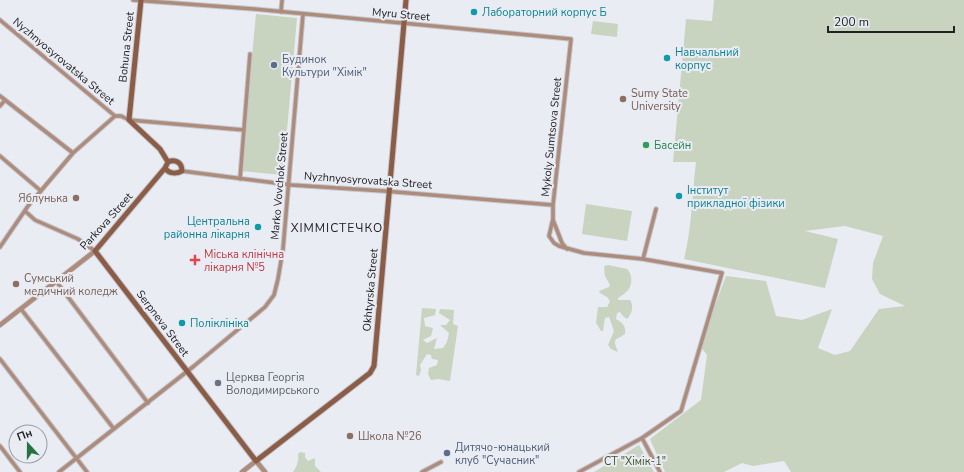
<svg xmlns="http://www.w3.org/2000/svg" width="964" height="472" viewBox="0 0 964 472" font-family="'Nunito Sans',sans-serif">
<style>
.green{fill:#c8d3c0}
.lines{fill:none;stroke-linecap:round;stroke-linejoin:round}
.minor-casing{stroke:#c6c7cf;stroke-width:5.5}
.tertiary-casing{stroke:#c6c7cf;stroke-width:6}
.secondary-casing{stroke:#c6c7cf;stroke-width:7}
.minor{stroke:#ad8c7c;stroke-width:3.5}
.tertiary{stroke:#ad8c7c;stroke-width:4.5}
.secondary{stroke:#8c5d46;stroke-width:5}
.culture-dot{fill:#0f9aa8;stroke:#eaecf4;stroke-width:1.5}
.service-dot{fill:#5c6f8a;stroke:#eaecf4;stroke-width:1.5}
.education-dot{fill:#8d6e63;stroke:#eaecf4;stroke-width:1.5}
.leisure-dot{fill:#2e9e5b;stroke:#eaecf4;stroke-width:1.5}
.health-dot{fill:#e0444e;stroke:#eaecf4;stroke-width:1.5}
.worship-dot{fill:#6b7280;stroke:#eaecf4;stroke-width:1.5}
.labels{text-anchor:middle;stroke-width:4;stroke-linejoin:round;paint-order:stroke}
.culture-label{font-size:11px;fill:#0d838f;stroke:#eaecf4;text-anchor:start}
.street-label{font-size:11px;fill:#212124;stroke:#eaecf4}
.service-label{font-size:11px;fill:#4e5e75;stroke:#eaecf4;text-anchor:start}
.education-label{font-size:11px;fill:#785e54;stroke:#eaecf4;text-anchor:start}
.leisure-label{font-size:11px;fill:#27864d;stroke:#eaecf4;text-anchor:start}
.health-label{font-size:11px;fill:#be3a42;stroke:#eaecf4;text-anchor:start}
.worship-label{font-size:11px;fill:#5b616d;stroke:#eaecf4;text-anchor:start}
.park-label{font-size:11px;fill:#3e5427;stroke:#eaecf4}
.neighbourhood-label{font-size:12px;letter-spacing:1px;fill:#212124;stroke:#eaecf4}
</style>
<rect width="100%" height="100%" fill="#eaecf4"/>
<!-- green -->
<path class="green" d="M714,0H964V472H791L784,461L753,466L742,463L724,472H665L650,439L701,400L707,355L700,346L726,276L766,281L776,316L802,320L832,309L818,348L835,355L850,351L879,309L905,306L880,294L872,279L873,263L883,236L845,226L805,231L838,239L825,288L684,259C692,227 692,195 696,162H673L686,19L712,21Z
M256,14L297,18L283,175L241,171Z
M593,21L618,24L617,37L591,34Z
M586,204L632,211L627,241L582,234Z
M608,265L627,269C632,273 633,284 628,290C626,293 621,296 618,298V300H630C634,306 632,314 627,319L623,316L620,312L617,313L616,319C623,323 626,326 625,334C615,341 612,337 618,352L611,349L608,345L614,331L609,317L605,318L603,331H601L596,323L598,307H607L610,301L607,297L600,293L599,291L609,287L610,285L605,276L604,266Z
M422,308L436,309L435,315L424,318L425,326L433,328L431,336L423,340L427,343L437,338L434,349L443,348L447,342L449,333L440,325H446L450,320L439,313L440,309L454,310L453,324L458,326L450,381L438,379L431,380L428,374L429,368L437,365L438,360L432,359L431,355L427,354L420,365L421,370L419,376L416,375Z
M639,445L654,472H594Z
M300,452L305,453V457L308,461L315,458V466L321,472H293C297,466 299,461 298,454Z"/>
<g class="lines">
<!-- minor casing -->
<g class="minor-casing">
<path id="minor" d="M133,0L254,9L571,39L553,205V219L549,236L554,243L559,246L584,253L643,259L722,273L681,411L642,438L579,472
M281,12L282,0
M0,20L115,116H121L129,120L244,130
M0,96L73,153
M0,106L5,100
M0,156L41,191
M182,171L292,185L384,191L553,205
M240,179L250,54
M25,211L35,220L78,239L95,251
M553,220L562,243L567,249
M0,247L28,206L73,153L115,116
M643,259L656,209
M56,281L148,403
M21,309L114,429
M0,359L87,472
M642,438L660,472
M0,446L20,472
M59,472L194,366L265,307L274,295L278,279L283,249L303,14
M422,472L441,462"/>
</g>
<!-- tertiary casing -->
<g class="tertiary-casing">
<path id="tertiary" d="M0,325L95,251
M242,472L256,461L265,472"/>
</g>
<!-- secondary casing -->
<g class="secondary-casing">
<path id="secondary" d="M141,0L129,120L160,149L168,162
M165,168C169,174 176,174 182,171C182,162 175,159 168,162L165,168L95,251L256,461L370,373L374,366L406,0"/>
</g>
<!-- minor -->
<use href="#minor" class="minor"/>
<!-- tertiary -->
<use href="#tertiary" class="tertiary"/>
<!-- secondary -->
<use href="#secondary" class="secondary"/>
</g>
<!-- markers -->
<g class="culture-dot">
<circle cx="474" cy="12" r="4"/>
<circle cx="667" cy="58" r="4"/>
<circle cx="679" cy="196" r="4"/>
<circle cx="258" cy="227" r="4"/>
<circle cx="182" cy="323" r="4"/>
</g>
<g class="service-dot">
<circle cx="274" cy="65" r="4"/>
<circle cx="447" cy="453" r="4"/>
</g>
<g class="education-dot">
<circle cx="623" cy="99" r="4"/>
<circle cx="76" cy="198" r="4"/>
<circle cx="16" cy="284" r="4"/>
<circle cx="350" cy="436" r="4"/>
</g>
<circle class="leisure-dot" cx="646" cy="145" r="4"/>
<path class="health-dot" d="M193 254h4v4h4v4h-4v4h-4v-4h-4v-4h4z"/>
<circle class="worship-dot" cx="218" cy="383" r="4"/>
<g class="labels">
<!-- culture labels -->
<g class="culture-label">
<text x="482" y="16">Лабораторний корпус Б</text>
<text x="675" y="56">Навчальний<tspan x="675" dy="13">корпус</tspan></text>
<text x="687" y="194">Інститут<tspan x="687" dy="13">прикладної фізики</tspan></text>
<text x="250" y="225" text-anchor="end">Центральна<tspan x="250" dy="13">районна лікарня</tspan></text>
<text x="190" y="327">Поліклініка</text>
</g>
<!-- street labels -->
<g class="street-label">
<text transform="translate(401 14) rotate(5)" y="4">Myru Street</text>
<text transform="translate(126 47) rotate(-84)" y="4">Bohuna Street</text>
<text transform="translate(64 61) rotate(40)" y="4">Nyzhnyosyrovatska Street</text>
<text transform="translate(551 137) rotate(-84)" y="4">Mykoly Sumtsova Street</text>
<text transform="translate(368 180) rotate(4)" y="4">Nyzhnyosyrovatska Street</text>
<text transform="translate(279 186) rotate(-85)" y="4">Marko Vovchok Street</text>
<text transform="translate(106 221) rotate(-48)" y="4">Parkova Street</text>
<text transform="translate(370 290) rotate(-85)" y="4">Okhtyrska Street</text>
<text transform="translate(163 323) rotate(53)" y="4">Serpneva Street</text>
</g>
<!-- service labels -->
<g class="service-label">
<text x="282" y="63">Будинок<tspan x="282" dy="13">Культури "Хімік"</tspan></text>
<text x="455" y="451">Дитячо-юнацький<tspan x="455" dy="13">клуб "Сучасник"</tspan></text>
</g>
<!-- education labels -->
<g class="education-label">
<text x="631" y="97">Sumy State<tspan x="631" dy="13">University</tspan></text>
<text x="68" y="202" text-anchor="end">Яблунька</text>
<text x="24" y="282">Сумський<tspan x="24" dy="13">медичний коледж</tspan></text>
<text x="358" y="440">Школа №26</text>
</g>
<!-- leisure labels -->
<g class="leisure-label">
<text x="654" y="149">Басейн</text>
</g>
<!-- health labels -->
<g class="health-label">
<text x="204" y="258">Міська клінічна<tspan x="204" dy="13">лікарня №5</tspan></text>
</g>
<!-- worship labels -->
<g class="worship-label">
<text x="226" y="381">Церква Георгія<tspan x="226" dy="13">Володимирського</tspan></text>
</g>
<!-- park labels -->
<g class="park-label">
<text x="635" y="465">СТ "Хімік-1"</text>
</g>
<!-- neighbourhood labels -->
<g class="neighbourhood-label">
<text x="337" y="232">ХІММІСТЕЧКО</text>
</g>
</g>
<!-- north arrow -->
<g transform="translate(28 444) rotate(339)"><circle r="19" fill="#eaecf4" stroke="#9a9ba1"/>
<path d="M0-3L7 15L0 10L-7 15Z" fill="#257342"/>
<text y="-6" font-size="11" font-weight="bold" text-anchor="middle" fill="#212124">Пн</text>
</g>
<!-- scale -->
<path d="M828 26v6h126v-6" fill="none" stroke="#212124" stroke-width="2"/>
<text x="834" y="26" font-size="12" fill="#212124" stroke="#eaecf4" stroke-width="3" paint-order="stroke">200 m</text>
</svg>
